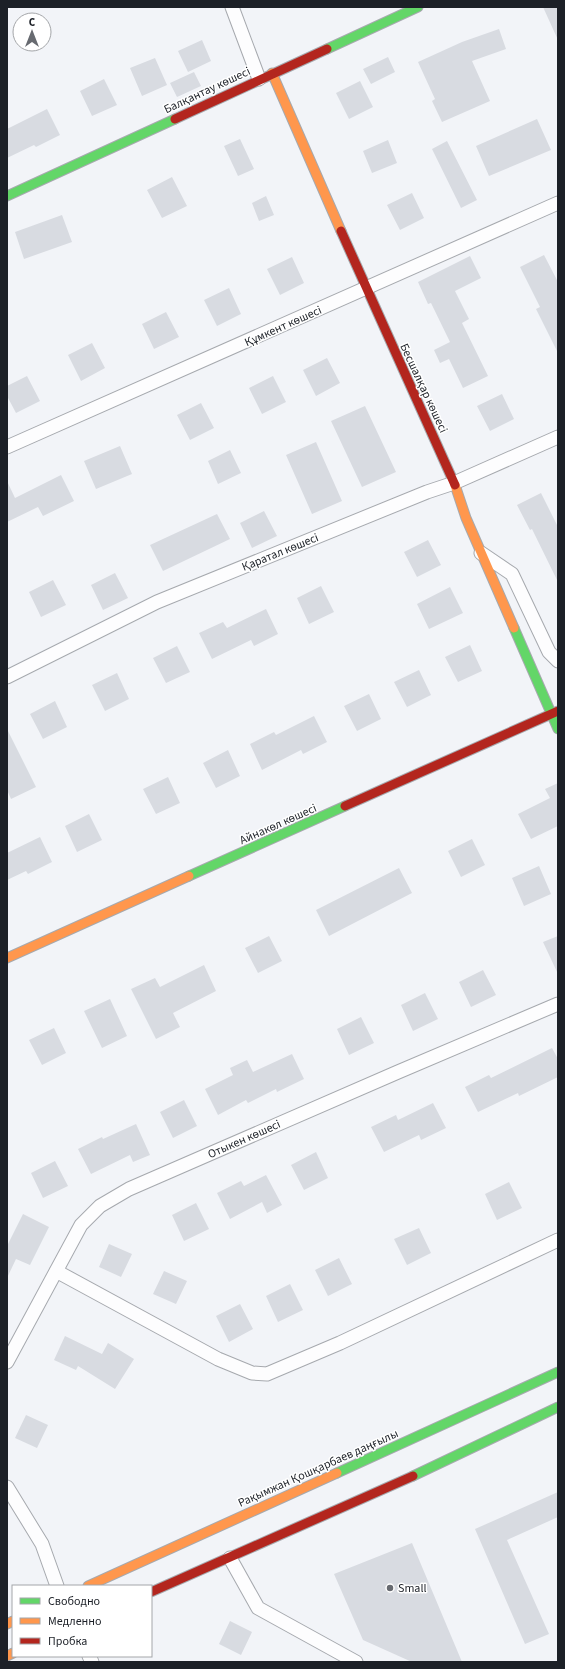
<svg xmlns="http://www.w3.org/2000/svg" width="565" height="1669" viewBox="0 0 565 1669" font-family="'Source Sans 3',sans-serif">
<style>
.building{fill:#d8dbe1}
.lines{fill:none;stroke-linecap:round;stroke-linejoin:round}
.street-casing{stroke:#a6a9ae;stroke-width:15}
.fast-casing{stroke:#a6a9ae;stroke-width:11}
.slow-casing{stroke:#a6a9ae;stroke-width:11}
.jam-casing{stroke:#a6a9ae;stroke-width:11}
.street{stroke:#fdfdfe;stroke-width:13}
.fast{stroke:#63d668;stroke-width:9}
.slow{stroke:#ff974d;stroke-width:9}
.jam{stroke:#b3261e;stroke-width:9}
.poi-dot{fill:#676a70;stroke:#fff;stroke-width:1.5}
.labels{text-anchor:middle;stroke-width:3;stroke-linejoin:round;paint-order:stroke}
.street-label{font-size:12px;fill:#1c2027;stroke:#fff}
.poi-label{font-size:12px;fill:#1c2027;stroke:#fff;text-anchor:start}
</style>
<rect width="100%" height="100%" fill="#f2f4f8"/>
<!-- building -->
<path class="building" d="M543,7H558V40Z
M499,29L506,49L472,61L490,101L442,122L432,101L435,99L418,62L462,42Z
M202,40L211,61L188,72L178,51Z
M388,57L395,72L371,84L363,69Z
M155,58L167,85L142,96L130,68Z
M194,72L201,86L177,97L170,83Z
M104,79L117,105L92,116L80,91Z
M360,81L373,107L349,119L336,93Z
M47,109L60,135L36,147L34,145L7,158V129Z
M537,119L551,150L489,176L476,146Z
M240,139L254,169L238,176L224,146Z
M388,140L397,163L372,173L363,151Z
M447,141L477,200L461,208L432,149Z
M172,177L187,206L162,218L147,190Z
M412,193L424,218L400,230L387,205Z
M266,196L274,215L259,221L252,203Z
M62,215L72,242L24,259L15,232Z
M544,255L558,282V353L536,309L540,307L520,267Z
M470,256L481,278L455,291L469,319L462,323L488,376L463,388L449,359L440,363L434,350L450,342L431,303L428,304L418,282Z
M292,257L304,283L280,295L267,269Z
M229,288L241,314L217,326L204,300Z
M166,312L179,337L154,349L142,324Z
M92,343L105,368L81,381L68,355Z
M327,358L340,383L316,396L303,370Z
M27,376L40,401L16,413L7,396V386Z
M273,376L286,402L262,414L249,388Z
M502,394L514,419L490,431L477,406Z
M201,403L214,428L190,440L177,415Z
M365,406L396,472L362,487L331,421Z
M316,442L342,501L312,514L286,455Z
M120,446L132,474L96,489L84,461Z
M230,450L241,473L218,484L208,461Z
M61,475L74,501L43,516L38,507L7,522V481L15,498Z
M541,493L558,527V582L532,529L530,530L517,505Z
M264,511L277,536L252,548L240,523Z
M217,514L230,539L163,571L150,545Z
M428,540L441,565L417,577L404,552Z
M115,573L128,598L103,610L91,585Z
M53,580L66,605L41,617L29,592Z
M321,586L334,612L309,624L297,598Z
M450,587L463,613L429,629L417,604Z
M266,609L278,634L254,646L251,640L212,659L199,633L223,622L227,628Z
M470,645L482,671L458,682L445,657Z
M177,646L190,672L166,683L153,658Z
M419,670L431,695L407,707L394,682Z
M117,673L129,699L105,711L92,685Z
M369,694L381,719L357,731L344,706Z
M55,701L67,727L43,739L30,714Z
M314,716L327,742L303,754L301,750L262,770L250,744L274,732L276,735Z
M7,729L36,787L11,799L7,790Z
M228,750L240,776L216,788L203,763Z
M168,777L180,803L156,814L143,789Z
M558,783V826L531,839L518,814L550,798L545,789Z
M89,814L102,840L77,852L65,826Z
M40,837L52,862L28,874L26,871L7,880V853Z
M472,839L485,865L461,877L448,851Z
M539,866L551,894L524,906L512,878Z
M399,868L412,893L329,936L316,910Z
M269,936L282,961L258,973L245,948Z
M558,936V974L543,942Z
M204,965L216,991L173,1013L180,1027L156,1039L131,989L155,978L160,987Z
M483,970L496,995L471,1007L459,982Z
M425,993L438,1019L413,1031L401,1005Z
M110,999L127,1036L102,1048L84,1011Z
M361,1017L374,1043L349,1055L337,1029Z
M54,1028L66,1053L42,1065L29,1040Z
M552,1048L558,1059V1077L519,1096L518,1093L478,1112L465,1087L489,1075L491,1078Z
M292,1054L304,1079L277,1092L276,1089L248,1103L246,1100L218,1115L205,1089L233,1075L230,1068L247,1060L253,1072Z
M184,1100L197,1126L173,1138L160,1112Z
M433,1103L446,1128L421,1140L419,1135L384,1152L371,1127L396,1115L398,1120Z
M136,1124L150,1155L133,1162L130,1155L91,1174L78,1149L102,1137L103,1139Z
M316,1152L328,1178L304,1190L291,1165Z
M55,1161L68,1186L43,1198L31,1173Z
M266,1175L282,1205L267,1213L262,1202L230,1219L217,1193L241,1181L244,1186Z
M509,1182L522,1208L497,1220L485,1194Z
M196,1203L209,1229L184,1241L172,1215Z
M23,1214L49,1227L30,1265L16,1259L7,1278V1246Z
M419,1228L431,1253L407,1265L394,1239Z
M109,1244L132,1254L121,1277L99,1267Z
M339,1258L352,1284L328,1296L315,1270Z
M164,1271L187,1281L176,1304L153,1294Z
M290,1284L303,1310L278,1322L266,1296Z
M240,1304L253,1329L229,1342L216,1316Z
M65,1336L102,1354L108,1343L134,1359L115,1389L78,1366L76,1370L54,1360Z
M26,1415L48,1425L37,1448L15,1438Z
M558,1492V1517L507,1540L549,1634L525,1644L475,1529Z
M412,1543L462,1662H412L363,1640L334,1574Z
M230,1621L252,1632L241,1655L219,1644Z"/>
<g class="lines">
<!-- street casing -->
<g class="street-casing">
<path id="street" d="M232,7L259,79
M7,447L558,203
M481,553L512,574L549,652L558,661
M7,677L157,602L427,492L454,483L558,437
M56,1271L218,1359L252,1373L267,1374L340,1343L558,1240
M7,1362L81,1225L100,1206L129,1189L398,1072L558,1004
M7,1487L42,1544L57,1586
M230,1558L258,1608L356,1662
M89,1656L92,1662"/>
</g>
<!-- fast casing -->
<g class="fast-casing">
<path id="fast" d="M327,49L418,7
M7,196L175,119
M514,628L558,729
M189,876L345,806
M337,1473L558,1372
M413,1476L558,1407"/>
</g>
<!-- slow casing -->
<g class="slow-casing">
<path id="slow" d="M272,73L341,231
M455,485L466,518L514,628
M7,958L189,876
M88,1586L337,1473
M7,1624L13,1621
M7,1656L13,1653"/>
</g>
<!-- jam casing -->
<g class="jam-casing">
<path id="jam" d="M175,119L327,49
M341,231L455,485
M345,806L558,711
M151,1592L413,1476"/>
</g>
<!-- street -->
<use href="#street" class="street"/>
<!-- fast -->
<use href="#fast" class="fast"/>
<!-- slow -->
<use href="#slow" class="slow"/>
<!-- jam -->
<use href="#jam" class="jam"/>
</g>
<!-- markers -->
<circle class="poi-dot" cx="390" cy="1588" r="4"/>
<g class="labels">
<!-- street labels -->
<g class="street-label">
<text transform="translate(207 90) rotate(-25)" y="4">Балқантау көшесі</text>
<text transform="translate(283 326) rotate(-24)" y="4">Құмкент көшесі</text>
<text transform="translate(424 388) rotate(65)" y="4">Бесшалқар көшесі</text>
<text transform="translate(280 552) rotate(-22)" y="4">Қаратал көшесі</text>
<text transform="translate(278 824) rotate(-24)" y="4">Айнакөл көшесі</text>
<text transform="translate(244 1139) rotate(-24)" y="4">Отыкен көшесі</text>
<text transform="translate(318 1468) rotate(-24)" y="4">Рақымжан Қошқарбаев даңғылы</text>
</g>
<!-- poi labels -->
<g class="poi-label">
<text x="398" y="1592">Small</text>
</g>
</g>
<!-- border -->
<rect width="565" height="1669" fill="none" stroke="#1c2027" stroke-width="16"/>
<!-- legend -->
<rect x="12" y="1585" width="140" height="72" fill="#ffffff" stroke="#a4a6a9"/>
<rect x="20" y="1598" width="20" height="6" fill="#63d668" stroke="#a4a6a9"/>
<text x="48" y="1605" font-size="12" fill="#1c2027">Свободно</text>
<rect x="20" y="1618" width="20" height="6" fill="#ff974d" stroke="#a4a6a9"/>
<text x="48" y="1625" font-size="12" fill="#1c2027">Медленно</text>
<rect x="20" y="1638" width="20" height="6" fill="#b3261e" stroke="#a4a6a9"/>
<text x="48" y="1645" font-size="12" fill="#1c2027">Пробка</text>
<!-- north arrow -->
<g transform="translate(32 32)"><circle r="19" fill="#ffffff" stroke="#a4a6a9"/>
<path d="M0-3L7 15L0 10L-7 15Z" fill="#676a70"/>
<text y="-6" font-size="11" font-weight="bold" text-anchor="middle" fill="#1c2027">С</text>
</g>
</svg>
